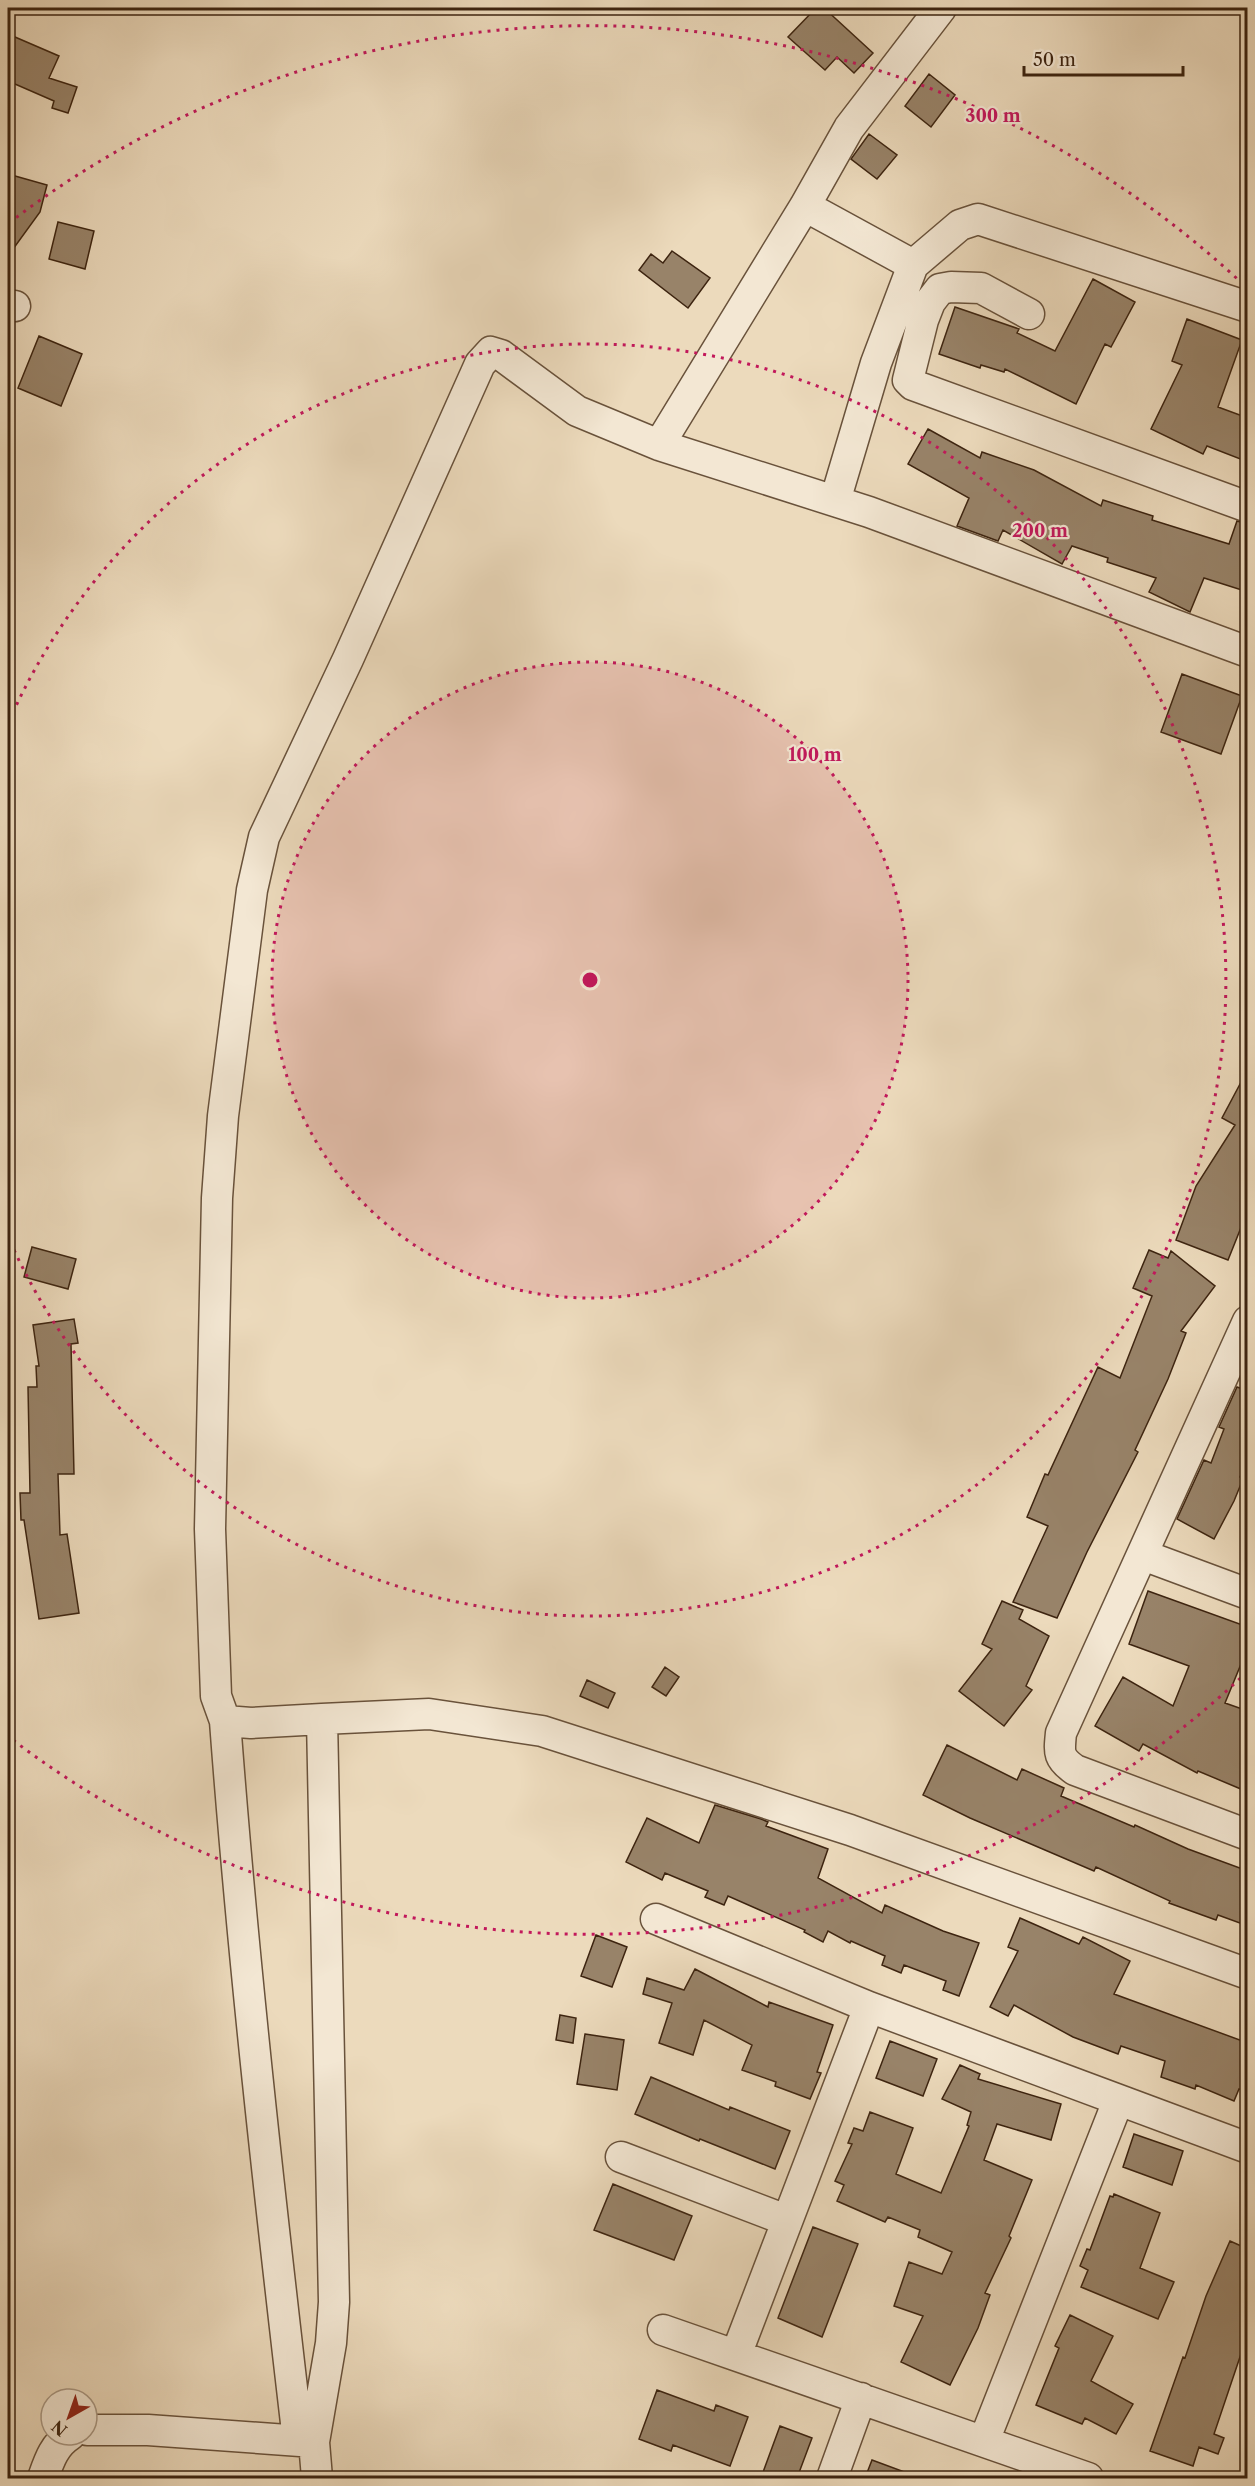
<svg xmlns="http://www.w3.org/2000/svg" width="1255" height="2486" viewBox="0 0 1255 2486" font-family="'Libre Caslon Text',serif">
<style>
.building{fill:#988369;stroke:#3d2410;stroke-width:1.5}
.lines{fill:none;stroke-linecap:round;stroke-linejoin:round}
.minor-casing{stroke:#69523b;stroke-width:33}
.minor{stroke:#f3e7d3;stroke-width:30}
.ring{fill:none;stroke:#c2185b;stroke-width:3;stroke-dasharray:3 6}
.centre{fill:#c2185b;stroke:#f3e7d3;stroke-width:3}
.ring-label{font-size:18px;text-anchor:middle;font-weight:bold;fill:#c2185b;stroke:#f3e7d3;stroke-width:4.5;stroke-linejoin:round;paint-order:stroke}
</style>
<rect width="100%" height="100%" fill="#ecdabc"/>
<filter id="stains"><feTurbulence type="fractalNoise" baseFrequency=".00333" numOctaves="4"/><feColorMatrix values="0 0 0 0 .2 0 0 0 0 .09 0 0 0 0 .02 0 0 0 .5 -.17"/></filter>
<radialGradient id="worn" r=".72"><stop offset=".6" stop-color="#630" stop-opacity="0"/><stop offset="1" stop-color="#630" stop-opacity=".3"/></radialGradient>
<!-- building -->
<path class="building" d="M816,8H824L873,53L854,73L837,57L825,70L788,37Z
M8,34L59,56L49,78L77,87L68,113L52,108L54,101L8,81Z
M929,74L955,95L931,127L905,106Z
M869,134L897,155L877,179L851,159Z
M8,174L47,185L40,212L8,256Z
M58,222L94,231L85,269L49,259Z
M672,251L710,278L688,308L639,270L651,254L663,263Z
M1093,279L1135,302L1111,347L1105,344L1076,404L1005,369L1004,372L981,365L980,368L939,354L955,307L1019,329L1017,333L1055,351Z
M1187,319L1242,340L1218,407L1248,418V462L1207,446L1203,454L1151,429L1182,365L1172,361Z
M39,336L82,354L61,406L18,388Z
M928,429L980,458L982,452L1034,470L1101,506L1103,500L1153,516L1152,520L1229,544L1237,521L1248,524V592L1204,578L1190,612L1149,592L1156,578L1107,562L1108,558L1072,546L1062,564L1003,530L998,541L957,526L969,498L908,464Z
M1182,674L1242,696L1221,754L1161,732Z
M1248,1069V1210L1228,1260L1176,1240L1196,1186L1235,1125L1222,1118Z
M32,1247L76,1259L68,1289L24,1277Z
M1149,1250L1168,1258L1171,1251L1215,1286L1181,1331L1186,1333L1168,1379L1135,1450L1138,1452L1087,1552L1057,1618L1013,1602L1048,1526L1027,1517L1045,1474L1048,1475L1098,1367L1120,1378L1152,1296L1133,1288Z
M74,1319L78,1343L71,1344L74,1474H58L60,1535L67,1534L79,1613L39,1619L24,1520H21L20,1493H30L28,1387H37L36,1366H39L33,1325Z
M1237,1387L1248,1391V1459L1240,1477L1243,1479L1234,1501L1214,1539L1177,1519L1204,1460L1211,1463L1224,1429L1219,1427Z
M1148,1591L1248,1627V1647L1225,1703L1248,1711V1792L1198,1771L1197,1773L1143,1744L1139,1751L1095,1726L1123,1677L1173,1706L1189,1666L1129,1644Z
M1002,1601L1023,1610L1019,1619L1049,1636L1026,1686L1032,1690L1004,1726L959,1691L992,1649L982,1644Z
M665,1667L679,1677L666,1696L652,1687Z
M587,1680L615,1693L608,1708L580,1696Z
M947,1745L1017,1780L1022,1769L1064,1788L1061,1796L1134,1827L1135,1825L1188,1849L1248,1871V1926L1218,1915L1216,1920L1169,1903L1170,1901L1096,1867L1094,1871L970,1818L923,1795Z
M715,1805L761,1819L768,1822L766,1826L828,1849L818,1878L882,1913L885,1905L943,1931L979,1943L959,1996L943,1990L946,1981L904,1965L901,1973L882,1965L885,1956L851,1941L850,1943L828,1931L823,1942L804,1932L805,1930L728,1896L724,1905L705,1897L708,1891L665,1873L662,1880L626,1862L647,1818L699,1843Z
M1020,1918L1079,1944L1083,1937L1130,1961L1114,1994L1248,2043V2092L1239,2089L1234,2101L1196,2085L1195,2089L1161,2077L1165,2061L1121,2046L1118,2054L1073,2037L1014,2005L1008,2016L990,2007L1018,1951L1008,1947Z
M596,1935L627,1947L612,1987L581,1976Z
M695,1969L768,2007L769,2002L833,2025L817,2072L821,2073L810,2099L775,2086L776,2082L742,2070L752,2045L704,2020L693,2055L659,2043L672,2003L643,1994L647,1978L684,1990Z
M560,2015L576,2018L573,2043L556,2040Z
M585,2034L624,2040L617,2090L577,2084Z
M890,2041L937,2059L923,2096L876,2078Z
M960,2065L980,2074L978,2079L1061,2104L1051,2140L997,2124L984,2160L1032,2180L1009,2236L1011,2238L985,2293L990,2295L978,2328L950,2385L901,2362L923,2316L894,2306L909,2262L942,2274L952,2252L918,2237L920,2230L888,2217L885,2222L837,2201L844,2185L835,2181L852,2144L848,2143L854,2128L863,2131L870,2112L913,2128L896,2174L941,2193L969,2126L967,2125L971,2112L942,2099Z
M651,2077L729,2110L730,2107L790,2131L775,2169L700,2139L699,2141L635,2114Z
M1134,2134L1183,2151L1172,2185L1123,2167Z
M613,2184L692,2216L674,2260L594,2230Z
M1114,2194L1160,2213L1140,2268L1174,2282L1158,2319L1081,2287L1088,2270L1080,2266L1087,2249L1090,2250L1110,2196L1113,2197Z
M813,2227L858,2244L822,2337L778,2318Z
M1230,2241L1248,2249V2353L1242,2351L1214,2434L1224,2438L1218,2454L1199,2447L1193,2466L1150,2451L1183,2357L1185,2358L1206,2296Z
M1070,2315L1113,2336L1091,2381L1133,2404L1116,2434L1085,2418L1082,2424L1036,2405L1059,2348L1055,2346Z
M657,2390L714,2411L716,2405L748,2417L730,2466L673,2445L671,2451L639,2439Z
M780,2426L812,2438L797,2478H771L762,2475Z
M872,2460L918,2477V2478H865Z"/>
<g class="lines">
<!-- minor casing -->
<g class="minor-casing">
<path id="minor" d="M805,206L913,265
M8,305L15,306
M1029,314L981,288L951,287L940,289L930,302L923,320L908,380L913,385L1248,507
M659,445L805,206L849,128L941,8
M835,501L876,363L913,265L960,225L978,219L1248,307
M1248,1321L1061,1733C1059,1753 1058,1758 1075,1770L1248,1835
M1143,1555L1248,1594
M322,1719L429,1714L542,1731L850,1830L1248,1974
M225,1721C243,1961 270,2200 298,2440
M656,1919L869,2007L1248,2148
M621,2157L786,2220
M663,2330L1088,2478
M736,2355L869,2007
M87,2430H148L314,2442
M984,2441L1118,2101
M43,2478C49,2461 54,2445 70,2435
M317,2478L314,2442L331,2343L334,2302L322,1719L251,1723L225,1721L216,1696L210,1529L217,1198L223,1116L252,890L264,837L348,659L480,364L491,352L501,355L577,411L659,445L869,512L1248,652
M832,2478L861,2398"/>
</g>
<!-- minor -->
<use href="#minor" class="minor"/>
</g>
<!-- distance rings -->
<circle cx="590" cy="980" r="318" fill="#c2185b" fill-opacity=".12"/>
<g class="ring">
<circle cx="590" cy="980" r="318"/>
<path d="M9 721A636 636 0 1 1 9 1239"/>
<path d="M1247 1672A954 954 0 0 1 9 1737M9 223A954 954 0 0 1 1247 288"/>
</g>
<circle cx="590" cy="980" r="9" class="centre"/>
<g class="ring-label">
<text x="993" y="122">300 m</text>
<text x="1040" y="537">200 m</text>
<text x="815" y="761">100 m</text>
</g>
<!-- margin -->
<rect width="1255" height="2486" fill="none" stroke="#ecdabc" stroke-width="30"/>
<rect x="9" y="9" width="1237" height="2468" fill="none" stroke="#3d2410" stroke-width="3"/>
<rect x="15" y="15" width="1225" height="2456" fill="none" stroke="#3d2410" stroke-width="1.5"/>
<!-- north arrow -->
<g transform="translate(69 2417) rotate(220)"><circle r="28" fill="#f3e7d3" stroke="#aa9985" stroke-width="1.5"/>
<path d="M0-4.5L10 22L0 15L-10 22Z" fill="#8f2418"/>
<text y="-9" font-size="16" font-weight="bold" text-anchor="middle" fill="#3d2410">N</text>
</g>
<!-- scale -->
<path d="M1024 66v9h159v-9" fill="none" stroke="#3d2410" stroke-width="3"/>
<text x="1033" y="66" font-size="18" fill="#3d2410" stroke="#f3e7d3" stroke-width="4.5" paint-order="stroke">50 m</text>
<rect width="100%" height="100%" filter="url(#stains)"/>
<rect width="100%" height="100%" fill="url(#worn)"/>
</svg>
